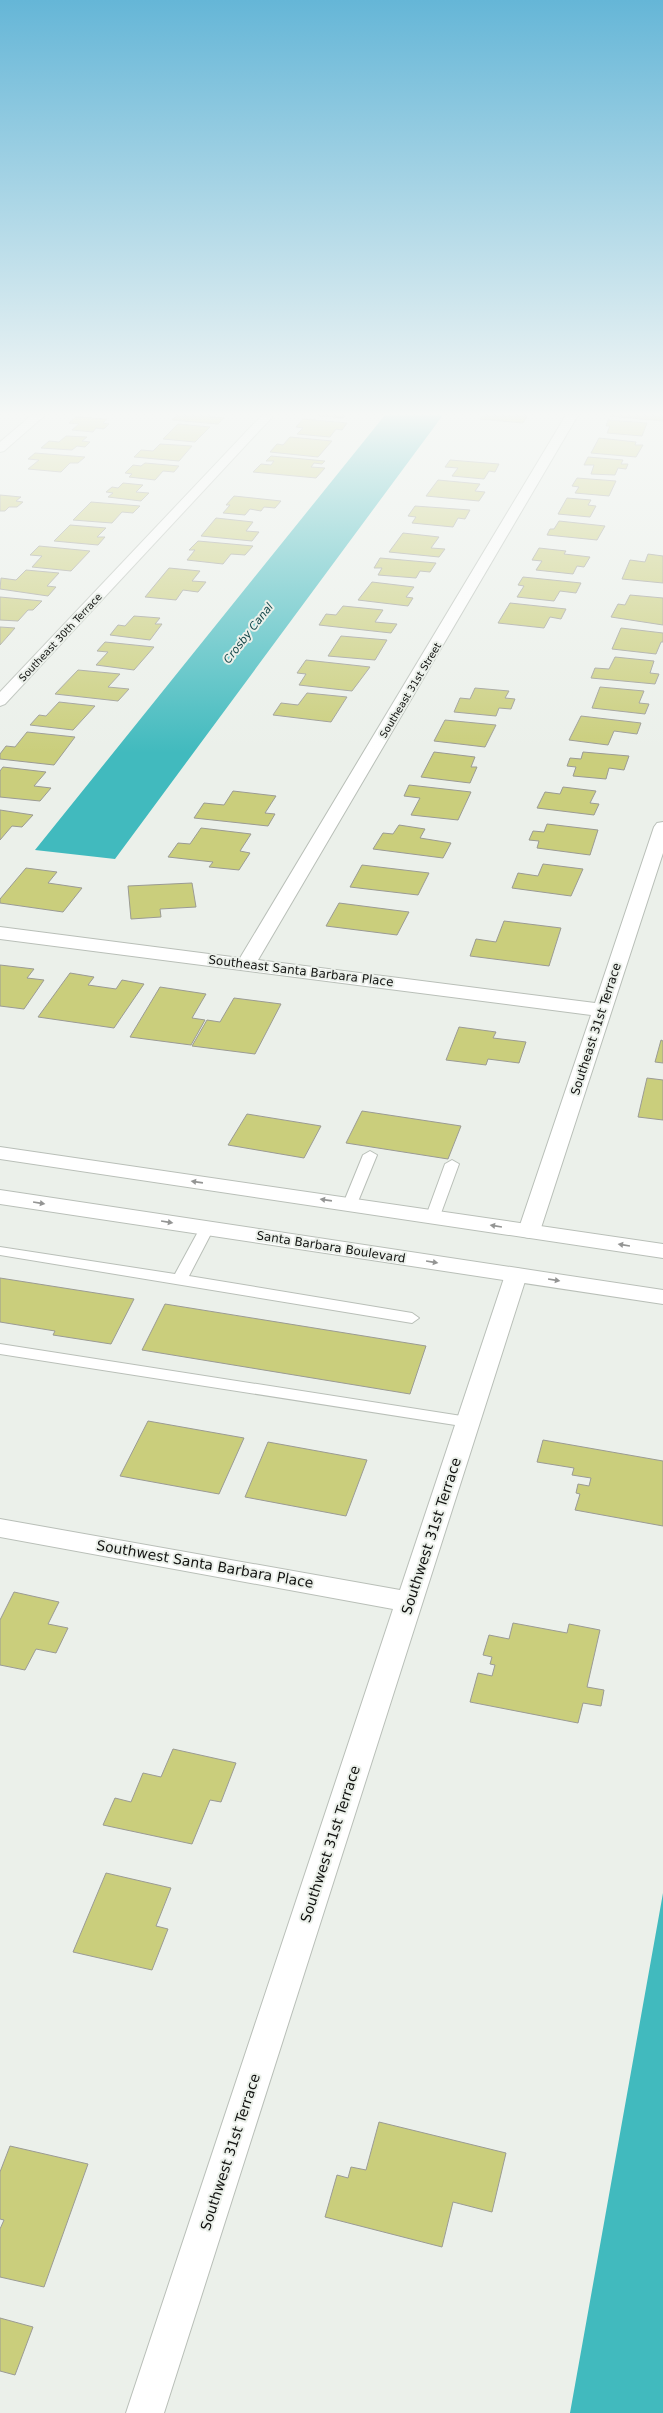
<svg xmlns="http://www.w3.org/2000/svg" width="663" height="2413" viewBox="0 0 663 2413" font-family="'DejaVu Sans',sans-serif">
<style>
.water{fill:#41babe}
.building{fill:#cace7c;stroke:#9b9b94}
.lines{fill:none;stroke-linecap:round;stroke-linejoin:round}
.lane-casing{stroke:#b9bfb8;stroke-width:2}
.street-casing{stroke:#b9bfb8;stroke-width:2}
.secondary-casing{stroke:#b9bfb8;stroke-width:2}
.lane{fill:#fff;fill-rule:evenodd}
.street{fill:#fff;fill-rule:evenodd}
.secondary{fill:#fff;fill-rule:evenodd}
.oneway{fill:#949594}
.labels{text-anchor:middle;stroke-width:4;stroke-linejoin:round;paint-order:stroke}
.far-street-label{font-size:10px;fill:#121311;stroke:#ebf0ea}
.far-water-label{font-size:11px;font-style:italic;fill:#14484a;stroke:#ebf0ea}
.street-label{font-size:12px;fill:#121311;stroke:#ebf0ea}
.near-street-label{font-size:14px;fill:#121311;stroke:#ebf0ea}
</style>
<rect width="100%" height="100%" fill="#ebf0ea"/>
<!-- water -->
<path class="water" d="M385,415H443L115,859L35,850Z
M663,1893V2413H570Z"/>
<!-- building -->
<path class="building" d="M177,415H211L209,417L224,418L218,424L172,420Z
M315,415H346L343,418Z
M483,415H528L523,423L480,419Z
M611,415H663V421L610,416Z
M76,417L107,419L103,423L109,424L104,429L96,428L93,432L72,430L79,424L69,423Z
M303,419L347,423L342,430L336,429L330,437L297,434L303,428L296,427Z
M608,420L647,423L642,436L607,433L610,426H606Z
M178,424L210,427L195,442L163,439Z
M66,436L87,437L82,441L90,442L85,447L77,446L72,450L41,448L49,441L59,442Z
M290,437L332,441L318,457L270,452L277,444L283,445Z
M599,438L636,442L635,445H643L636,457L591,453Z
M160,444L192,446L179,461L134,457L141,450L153,451Z
M35,453L85,457L78,463H70L61,472L28,469L39,460L28,459Z
M271,456L325,461L322,464L314,463L311,467L325,468L316,478L253,472L261,464L271,465L274,461H266Z
M588,457L623,460L621,464H628L626,469L618,468L615,475L591,474L594,465H584Z
M450,460L499,464L495,472L489,471L484,479L452,476L458,468L445,467Z
M145,463L179,466L174,472L163,471L155,480L129,477L132,474L125,473L133,465L141,466Z
M577,478L616,481L609,496L575,493L579,487L572,486Z
M438,480L480,484L475,491L485,492L479,501L426,496Z
M123,483L143,485L136,492L149,493L141,501L108,497L113,493L106,492L112,487L118,488Z
M0,495L21,497L16,501L23,502L17,507H9L5,511H0Z
M234,496L281,501L275,508L264,507L261,511L250,509L245,515L223,513L230,505H226Z
M567,498L591,500L588,505L596,506L590,517L558,514Z
M91,502L140,506L133,513L122,512L112,523L73,520Z
M415,506L470,510L465,519L458,518L453,527L412,523L416,517L408,516Z
M216,518L253,522L246,531L259,532L252,541L201,536Z
M559,521L605,526L597,540L547,535L550,529H554Z
M70,525L106,528L97,537H105L98,545L54,541Z
M403,533L439,537L431,548L445,549L439,557L389,552Z
M198,541L253,546L245,555L231,554L223,564L187,560L195,550H189Z
M39,546L90,551L71,571L32,567L42,556L30,555Z
M539,548L566,551L564,554L590,557L584,567L577,566L573,574L536,570L542,561L532,560Z
M648,554L663,556V583L622,579L630,560L645,562Z
M380,558L436,563L430,572L420,571L416,578L378,575L382,568H374Z
M169,568L200,571L192,581L206,582L198,592L183,590L176,600L145,597Z
M26,570L59,573L47,586L56,587L48,596L0,589L1,578L16,580Z
M523,577L581,583L576,593L560,591L554,601L517,597L524,586L518,585Z
M372,582L414,587L406,597L413,598L408,606L358,600Z
M630,595L663,598V625L611,617L618,604L625,605Z
M0,597L42,601L33,610H28L18,621L0,620Z
M510,603L566,609L561,619L550,617L544,628L498,623Z
M343,606L383,610L375,622L397,624L391,633L319,625L326,614L336,615Z
M134,616L160,618L155,624H162L150,640L110,635L118,625L125,626Z
M0,627L15,628L0,645Z
M621,628L663,633V642H661L656,654L612,649Z
M341,636L387,640L375,660L328,656Z
M105,642L154,647L134,670L96,665L108,652L97,651Z
M615,657L654,661L650,673L659,674L655,684L591,678L595,668L609,669Z
M306,660L370,667L352,691L299,685L306,674L297,673Z
M78,670L120,674L108,687L129,689L118,701L55,694Z
M600,687L644,691L639,703L649,704L645,714L592,708Z
M475,688L509,691L505,698L515,699L511,709L499,708L496,716L454,712L460,698L470,699Z
M307,693L347,697L331,722L273,715L281,703L298,705Z
M59,702L95,706L73,730L30,725L39,715L46,716Z
M581,716L641,723L637,734L614,731L608,745L569,740Z
M445,720L496,725L485,747L434,741Z
M27,732L75,737L54,765L0,759V754L6,746L15,747Z
M434,752L475,757L471,767H477L470,783L421,777Z
M583,752L629,756L624,770L609,768L606,779L573,776L576,767L567,766L570,758L581,759Z
M3,767L46,772L34,786L51,788L40,801L0,797V771Z
M409,785L471,792L458,820L411,815L420,798L404,796Z
M563,787L596,791L590,803L599,804L594,815L537,808L545,792L560,794Z
M233,791L276,796L265,813L275,814L268,826L194,818L204,803L224,805Z
M0,810L33,815L22,827L12,826L0,840Z
M547,824L598,830L590,855L537,848L539,841L529,840L533,831L544,832Z
M399,825L425,829L420,838L451,843L443,858L373,849L383,833L393,834Z
M201,828L251,834L240,851L250,853L239,870L209,867L213,862L168,857L178,843L190,844Z
M543,864L583,869L571,896L512,888L518,873L538,876Z
M362,865L429,873L418,895L350,887Z
M26,868L57,872L48,883L82,888L63,912L0,903V899Z
M192,883L196,907L160,909L161,917L131,919L128,886Z
M339,903L409,912L397,935L326,926Z
M504,921L561,928L549,966L470,956L476,939L496,942Z
M0,965L34,969L27,978L44,980L24,1009L0,1006Z
M70,973L94,977L88,985L116,989L122,980L144,984L114,1028L38,1017Z
M160,987L206,994L192,1018L205,1020L191,1045L130,1037Z
M234,998L281,1004L255,1054L192,1046L207,1020L220,1022Z
M459,1027L496,1032L493,1038L526,1042L519,1063L488,1059L486,1065L446,1060Z
M661,1040L663,1041V1063L655,1062Z
M647,1078L663,1080V1120L638,1117Z
M362,1111L461,1126L448,1159L346,1143Z
M247,1114L321,1126L304,1158L228,1145Z
M0,1278L134,1299L111,1344L53,1335L55,1331L0,1322Z
M165,1304L426,1346L410,1394L142,1350Z
M148,1421L244,1438L219,1494L120,1476Z
M543,1440L663,1461V1526L575,1510L580,1494L576,1493L578,1484L589,1486L591,1478L572,1475L574,1468L537,1462Z
M268,1442L367,1460L346,1516L245,1497Z
M14,1592L59,1602L48,1624L68,1628L56,1653L36,1649L25,1670L0,1665V1620Z
M513,1623L567,1633L569,1624L600,1630L587,1687L604,1690L601,1706L583,1703L578,1723L470,1702L478,1673L492,1676L495,1665L490,1664L492,1657L483,1655L489,1635L509,1639Z
M173,1749L236,1763L221,1802L210,1800L192,1844L103,1825L115,1798L131,1802L143,1773L161,1777Z
M106,1873L171,1888L156,1926L168,1929L152,1970L73,1952Z
M379,2122L506,2153L492,2212L453,2202L442,2247L325,2217L337,2175L348,2178L351,2167L366,2170Z
M10,2146L88,2164L44,2287L0,2277V2229L4,2220L0,2219V2172Z
M0,2318L33,2327L15,2375L0,2371Z"/>
<g class="lines">
<!-- lane casing -->
<g class="lane-casing">
<path id="lane" d="M370,1151L377,1155L357,1204L355,1207H345L343,1204L363,1155Z
M452,1160L459,1164L440,1216L433,1220L428,1219L426,1216L445,1164Z
M207,1224L214,1228L189,1276L412,1313L419,1318L412,1323L0,1255V1247L175,1274L200,1228Z
M0,1344L468,1417L474,1418L476,1422L474,1426L468,1427L0,1354Z"/>
</g>
<!-- street casing -->
<g class="street-casing">
<path id="street" d="M32,415H45L4,451L0,452V442Z
M262,415H274L5,704L0,706V692Z
M566,415H578L258,960L595,1003L654,827L657,823L663,822V853L540,1231L537,1236L529,1238L521,1236L518,1231L591,1015L0,939V927L240,958Z
M516,1268L524,1270L527,1275L164,2413H126L393,1609L0,1537V1519L400,1590L505,1275L508,1270Z"/>
</g>
<!-- secondary casing -->
<g class="secondary-casing">
<path id="secondary" d="M0,1147L663,1244V1258L0,1159Z
M0,1190L663,1290V1304L0,1204Z"/>
</g>
<!-- lane -->
<use href="#lane" class="lane"/>
<!-- street -->
<use href="#street" class="street"/>
<!-- secondary -->
<use href="#secondary" class="secondary"/>
</g>
<!-- one-way arrows -->
<defs><path id="oneway-solid" d="M-6-.8H1V-3.2L6.5 0L1 3.2V.8H-6Z"/></defs>
<g class="oneway">
<use href="#oneway-solid" transform="translate(197 1182) rotate(-172)"/>
<use href="#oneway-solid" transform="translate(326 1200) rotate(-172)"/>
<use href="#oneway-solid" transform="translate(39 1203) rotate(9)"/>
<use href="#oneway-solid" transform="translate(167 1222) rotate(9)"/>
<use href="#oneway-solid" transform="translate(496 1226) rotate(-171)"/>
<use href="#oneway-solid" transform="translate(624 1245) rotate(-171)"/>
<use href="#oneway-solid" transform="translate(432 1262) rotate(9)"/>
<use href="#oneway-solid" transform="translate(554 1280) rotate(9)"/>
</g>
<!-- sky -->
<linearGradient id="sky" x2="0" y2="1"><stop stop-color="#65b6d7"/><stop offset="0.55" stop-color="#f6f8f6"/><stop offset="1" stop-color="#f6f8f6" stop-opacity="0"/></linearGradient>
<rect width="663" height="753" fill="url(#sky)"/>
<g class="labels">
<!-- far-street labels -->
<g class="far-street-label">
<text transform="translate(60 637) rotate(-47)" y="4">Southeast 30th Terrace</text>
<text transform="translate(410 690) rotate(-59)" y="4">Southeast 31st Street</text>
</g>
<!-- far-water labels -->
<g class="far-water-label">
<text transform="translate(248 633) rotate(-52)" y="4">Crosby Canal</text>
</g>
<!-- street labels -->
<g class="street-label">
<text transform="translate(301 971) rotate(7)" y="4">Southeast Santa Barbara Place</text>
<text transform="translate(596 1029) rotate(-72)" y="4">Southeast 31st Terrace</text>
<text transform="translate(331 1247) rotate(9)" y="4">Santa Barbara Boulevard</text>
</g>
<!-- near-street labels -->
<g class="near-street-label">
<text transform="translate(431 1536) rotate(-72)" y="5">Southwest 31st Terrace</text>
<text transform="translate(205 1564) rotate(10)" y="5">Southwest Santa Barbara Place</text>
<text transform="translate(330 1844) rotate(-72)" y="5">Southwest 31st Terrace</text>
<text transform="translate(230 2152) rotate(-72)" y="5">Southwest 31st Terrace</text>
</g>
</g>
</svg>
